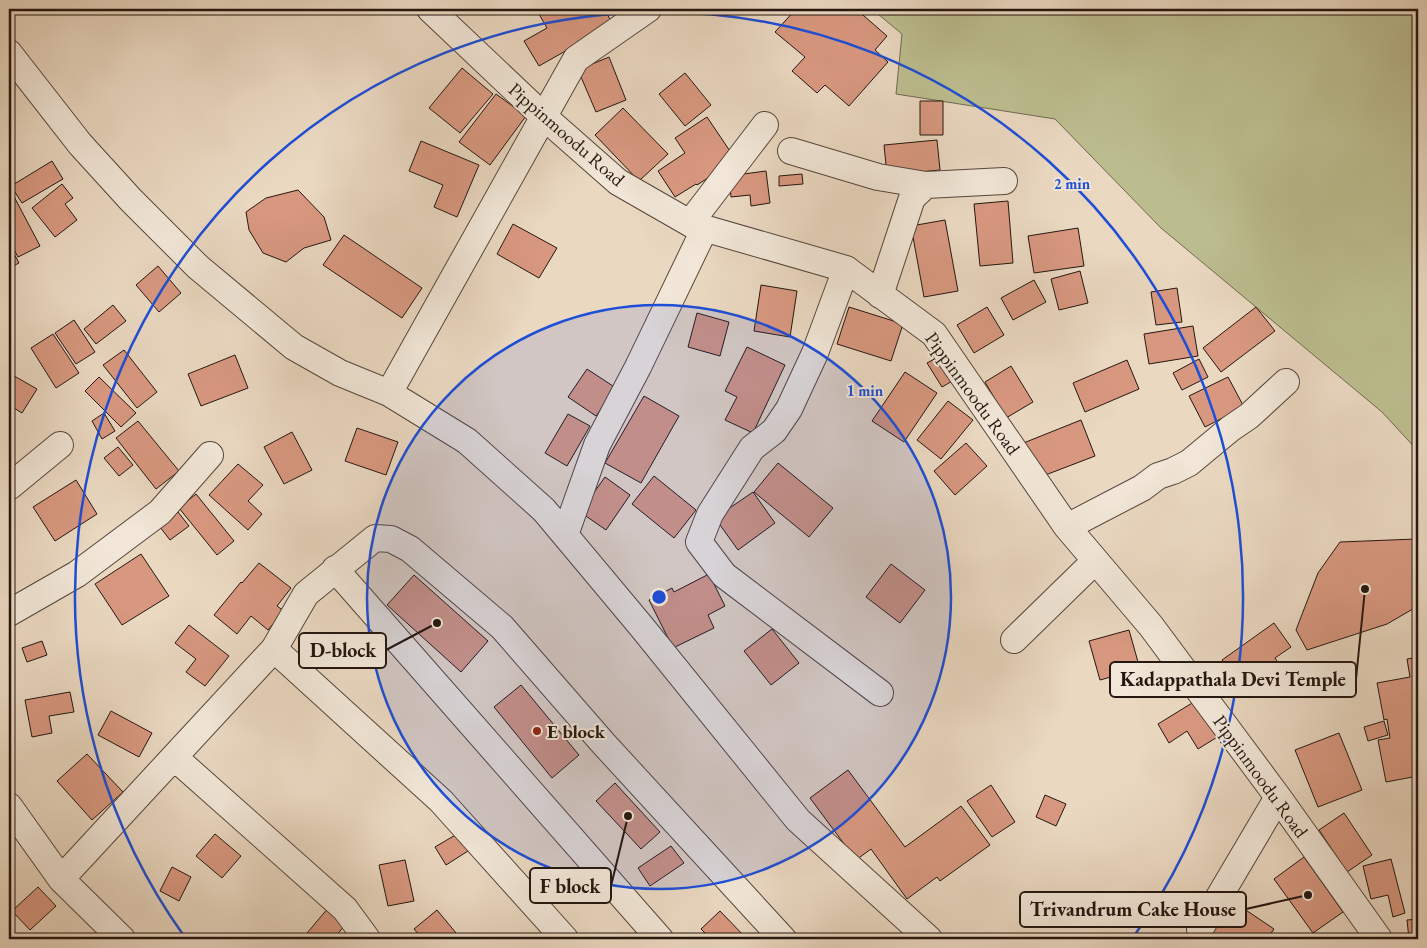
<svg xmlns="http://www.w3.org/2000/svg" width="1427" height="948" viewBox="0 0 1427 948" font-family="'EB Garamond',serif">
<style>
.green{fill:#bcbd8f;stroke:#706a50}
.building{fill:#d89880;stroke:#241610}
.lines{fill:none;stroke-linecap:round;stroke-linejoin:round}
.minor-casing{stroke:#56463c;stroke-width:28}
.minor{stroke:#f1e6d7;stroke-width:26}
.ring{fill:none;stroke:#1d4ed8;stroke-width:2.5}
.poi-dot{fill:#8f2418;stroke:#f1e6d7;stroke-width:2}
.labels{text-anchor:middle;stroke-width:4;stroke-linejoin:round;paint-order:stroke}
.street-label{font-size:19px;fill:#241610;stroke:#f1e6d7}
.poi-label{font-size:19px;font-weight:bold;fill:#241610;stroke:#f1e6d7;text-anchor:start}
.centre{fill:#1d4ed8;stroke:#f1e6d7;stroke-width:2.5}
.ring-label{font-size:15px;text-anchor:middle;font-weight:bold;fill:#1d4ed8;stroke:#f1e6d7;stroke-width:4;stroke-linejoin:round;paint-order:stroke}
.leader{fill:none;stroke:#241610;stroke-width:2}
.callout-dot{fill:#241610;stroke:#f1e6d7;stroke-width:2}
.callout{fill:#f1e6d7;stroke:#241610;stroke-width:2}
.callout-label{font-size:20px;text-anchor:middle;font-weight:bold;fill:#241610}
</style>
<rect width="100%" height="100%" fill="#ead8c1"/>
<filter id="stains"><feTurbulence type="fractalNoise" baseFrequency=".004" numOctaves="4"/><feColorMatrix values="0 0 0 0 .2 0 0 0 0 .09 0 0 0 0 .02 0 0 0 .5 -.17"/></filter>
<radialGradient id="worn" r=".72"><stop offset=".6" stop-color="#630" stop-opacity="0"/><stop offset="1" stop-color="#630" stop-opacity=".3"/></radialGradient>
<!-- green -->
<path class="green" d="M872,9H1418V451L1382,412L1161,228L1055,119L896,94L902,34Z"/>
<!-- building -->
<path class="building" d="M536,9H604L613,24L539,66L524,41L547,28Z
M796,9H856L887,36L875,50L888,62L849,106L825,85L817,93L792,71L805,57L775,32Z
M609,57L626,100L596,112L578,70Z
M462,68L493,94L460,133L429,108Z
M685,73L711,105L685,126L659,94Z
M496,94L526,116L490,165L459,142Z
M920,101H943V135H920Z
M623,108L668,154L639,181L595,135Z
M707,117L736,160L697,185L696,184L675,197L658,171L685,153L675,138Z
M937,140L940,170L887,175L884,145Z
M421,141L479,165L457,217L434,207L443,185L409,171Z
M52,161L63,179L22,203L11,186Z
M766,171L770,203L751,206L750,195L731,197L729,176Z
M802,174L803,184L779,186V176Z
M62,184L73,198L65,204L77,220L55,237L32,208Z
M9,187L40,246L18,257L9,240Z
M298,190L324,217L331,240L304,248L286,262L263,253L249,230L246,212L266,198Z
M1008,201L1013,263L980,266L974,204Z
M945,220L958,291L924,297L911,226Z
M513,224L557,248L539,278L497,254Z
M1078,228L1084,266L1034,273L1028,236Z
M344,235L422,288L402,318L323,265Z
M9,244L19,263L9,268Z
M158,266L181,293L159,312L136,285Z
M1080,271L1088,303L1059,310L1051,279Z
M1034,280L1046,302L1013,320L1001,298Z
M761,285L797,291L790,337L754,331Z
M1177,288L1182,322L1156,325L1151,292Z
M113,305L126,321L96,344L84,329Z
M849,307L903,324L891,361L837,344Z
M987,307L1004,335L974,353L957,325Z
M1256,307L1275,331L1221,372L1203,348Z
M697,313L729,322L720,356L688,347Z
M74,320L95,352L76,364L55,333Z
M1193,326L1198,356L1149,364L1144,334Z
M53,334L79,373L56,388L31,348Z
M747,347L785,365L753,433L725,420L737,397L725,391Z
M124,350L157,392L137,408L103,365Z
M235,355L248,388L201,406L188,374Z
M940,356L954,380L942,387L927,363Z
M1199,359L1208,377L1182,390L1173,373Z
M1127,360L1139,389L1085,412L1073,383Z
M1011,366L1033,402L1006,418L985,382Z
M587,369L616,388L596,416L568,397Z
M905,372L937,393L904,442L872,421Z
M9,373L37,389L22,413L9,405Z
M99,377L136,413L121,427L85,391Z
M1228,377L1244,407L1205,427L1189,396Z
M644,396L679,416L641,483L605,463Z
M948,401L973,420L941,459L917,440Z
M104,413L115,431L102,439L92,421Z
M568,414L590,426L567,466L545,453Z
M1081,420L1095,456L1035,479L1021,444Z
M138,421L179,471L156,489L116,438Z
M357,428L398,442L386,475L345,461Z
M292,432L312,470L284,484L264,447Z
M966,443L987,466L955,495L934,471Z
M118,447L133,465L119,476L104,458Z
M778,463L833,508L809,537L754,492Z
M238,464L263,485L248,501L262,514L248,530L209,495Z
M654,476L696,510L674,538L632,504Z
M605,477L630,495L606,530L580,512Z
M76,480L97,514L55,541L33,507Z
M753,492L775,523L738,550L715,518Z
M196,494L234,541L217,555L179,508Z
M178,512L189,526L170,540L160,527Z
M1416,539L1418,547V606L1387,624L1307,650L1296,630L1318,573L1340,542Z
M141,554L169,596L122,625L95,584Z
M259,563L291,588L277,606L284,611L268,630L251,616L237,634L214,615L241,582L242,583Z
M891,564L925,590L900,623L866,597Z
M709,574L725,606L708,615L714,628L673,648L649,600L672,588L674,592Z
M414,575L488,641L461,672L387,605Z
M1274,623L1291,647L1275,658L1285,673L1249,698L1222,660Z
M189,625L229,656L205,686L186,672L196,659L175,643Z
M772,629L799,663L771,685L744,651Z
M1129,630L1140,669L1100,680L1089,641Z
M42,641L47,655L27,662L22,648Z
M1418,657V776L1386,782L1378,740L1390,738L1387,719L1384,720L1377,683L1410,677L1407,659Z
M521,685L579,755L552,778L494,707Z
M70,692L74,712L49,716L52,733L32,737L25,700Z
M1197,700L1219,736L1198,749L1187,731L1169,743L1158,724Z
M111,711L152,733L139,757L98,735Z
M1384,721L1388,735L1368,741L1364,727Z
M1339,733L1362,790L1318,807L1295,750Z
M87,754L123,792L92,820L57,781Z
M848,770L905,847L961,806L990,845L940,881L937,877L907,899L871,849L856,860L810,798Z
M615,783L660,832L641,849L596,801Z
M991,785L1015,822L992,837L967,801Z
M1045,795L1066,804L1056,826L1036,817Z
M1344,813L1372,855L1347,872L1319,830Z
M215,834L241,856L222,878L196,856Z
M457,834L468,851L446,865L435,847Z
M671,846L684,863L650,886L638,868Z
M1304,857L1343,912L1313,933L1274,879Z
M1391,859L1405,913L1393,917L1388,895L1371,899L1363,866Z
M405,860L414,901L388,906L379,865Z
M172,867L191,877L179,901L160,891Z
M38,887L56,906L30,930L12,911Z
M1225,896L1274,929L1267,939H1195Z
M329,907L347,923L333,939H302Z
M437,910L461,939H423L414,929Z
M720,911L747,939H711L701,929Z
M1418,919V939H1409L1407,920Z
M9,921L17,937L13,939H9Z"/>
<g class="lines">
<!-- minor casing -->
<g class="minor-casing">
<path id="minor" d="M430,9L543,116L618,182L693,225L846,269L934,334L1067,527L1151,626L1278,797L1379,939
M9,53L80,144L131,200L198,267L294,347L340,373L389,393L467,441L544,510L641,626L798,820L929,939
M791,151L878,177L926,185
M690,223L765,125
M846,269L815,353L789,409L774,431L752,448L710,514L699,542L724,575L880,693
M880,295L912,198L926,185L1004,181
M389,393L576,59L648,9
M9,487L60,445
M1067,527L1142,488L1158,476L1173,471L1189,463L1230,429L1249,416L1286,382
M565,535L597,445L638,367L705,228
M335,569L660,939
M9,613L77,574L160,512L210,455
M1014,640L1095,561
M274,649L441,801L565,939
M174,757L345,909L367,939
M9,806L61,879L122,939
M61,879L274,649L306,594L375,538L391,539L410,549L502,627L603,743L783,939
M1200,929L1278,797"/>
</g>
<!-- minor -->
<use href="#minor" class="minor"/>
</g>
<!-- distance rings -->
<circle cx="659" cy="597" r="292" fill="#1d4ed8" fill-opacity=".12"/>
<g class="ring">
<circle cx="659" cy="597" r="292"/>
<path d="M184 936A584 584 0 1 1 1134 936"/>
</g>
<!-- markers -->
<circle class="poi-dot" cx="537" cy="731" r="5"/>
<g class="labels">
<!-- street labels -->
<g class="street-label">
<text transform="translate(567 134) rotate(41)" y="7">Pippinmoodu Road</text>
<text transform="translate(973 393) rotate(54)" y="7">Pippinmoodu Road</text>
<text transform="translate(1261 776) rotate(54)" y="7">Pippinmoodu Road</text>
</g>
<!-- poi labels -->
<g class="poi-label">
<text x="547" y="738">E block</text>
</g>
</g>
<circle cx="659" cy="597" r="8" class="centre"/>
<g class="ring-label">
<text x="1072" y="189">2 min</text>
<text x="865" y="396">1 min</text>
</g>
<!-- callouts -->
<path class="leader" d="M437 623L386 650M1365 589L1356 679M628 816L611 886M1308 895L1246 909"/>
<g class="callout-dot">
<circle cx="437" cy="623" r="5"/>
<circle cx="1365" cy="589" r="5"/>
<circle cx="628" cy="816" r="5"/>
<circle cx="1308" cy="895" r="5"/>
</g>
<g class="callout">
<rect x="299" y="633" width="87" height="35" rx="5"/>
<rect x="1110" y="662" width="246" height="35" rx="5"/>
<rect x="530" y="868" width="81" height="35" rx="5"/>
<rect x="1020" y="892" width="226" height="35" rx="5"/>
</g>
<g class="callout-label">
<text x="343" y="657">D-block</text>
<text x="1233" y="686">Kadappathala Devi Temple</text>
<text x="570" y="893">F block</text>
<text x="1133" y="916">Trivandrum Cake House</text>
</g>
<!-- margin -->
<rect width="1427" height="948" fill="none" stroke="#ead8c1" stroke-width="30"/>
<rect x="10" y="10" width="1407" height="928" fill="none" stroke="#241610" stroke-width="2.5"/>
<rect x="15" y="15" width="1397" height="918" fill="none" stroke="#241610"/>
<rect width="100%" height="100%" filter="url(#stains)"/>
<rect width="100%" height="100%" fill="url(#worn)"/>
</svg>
